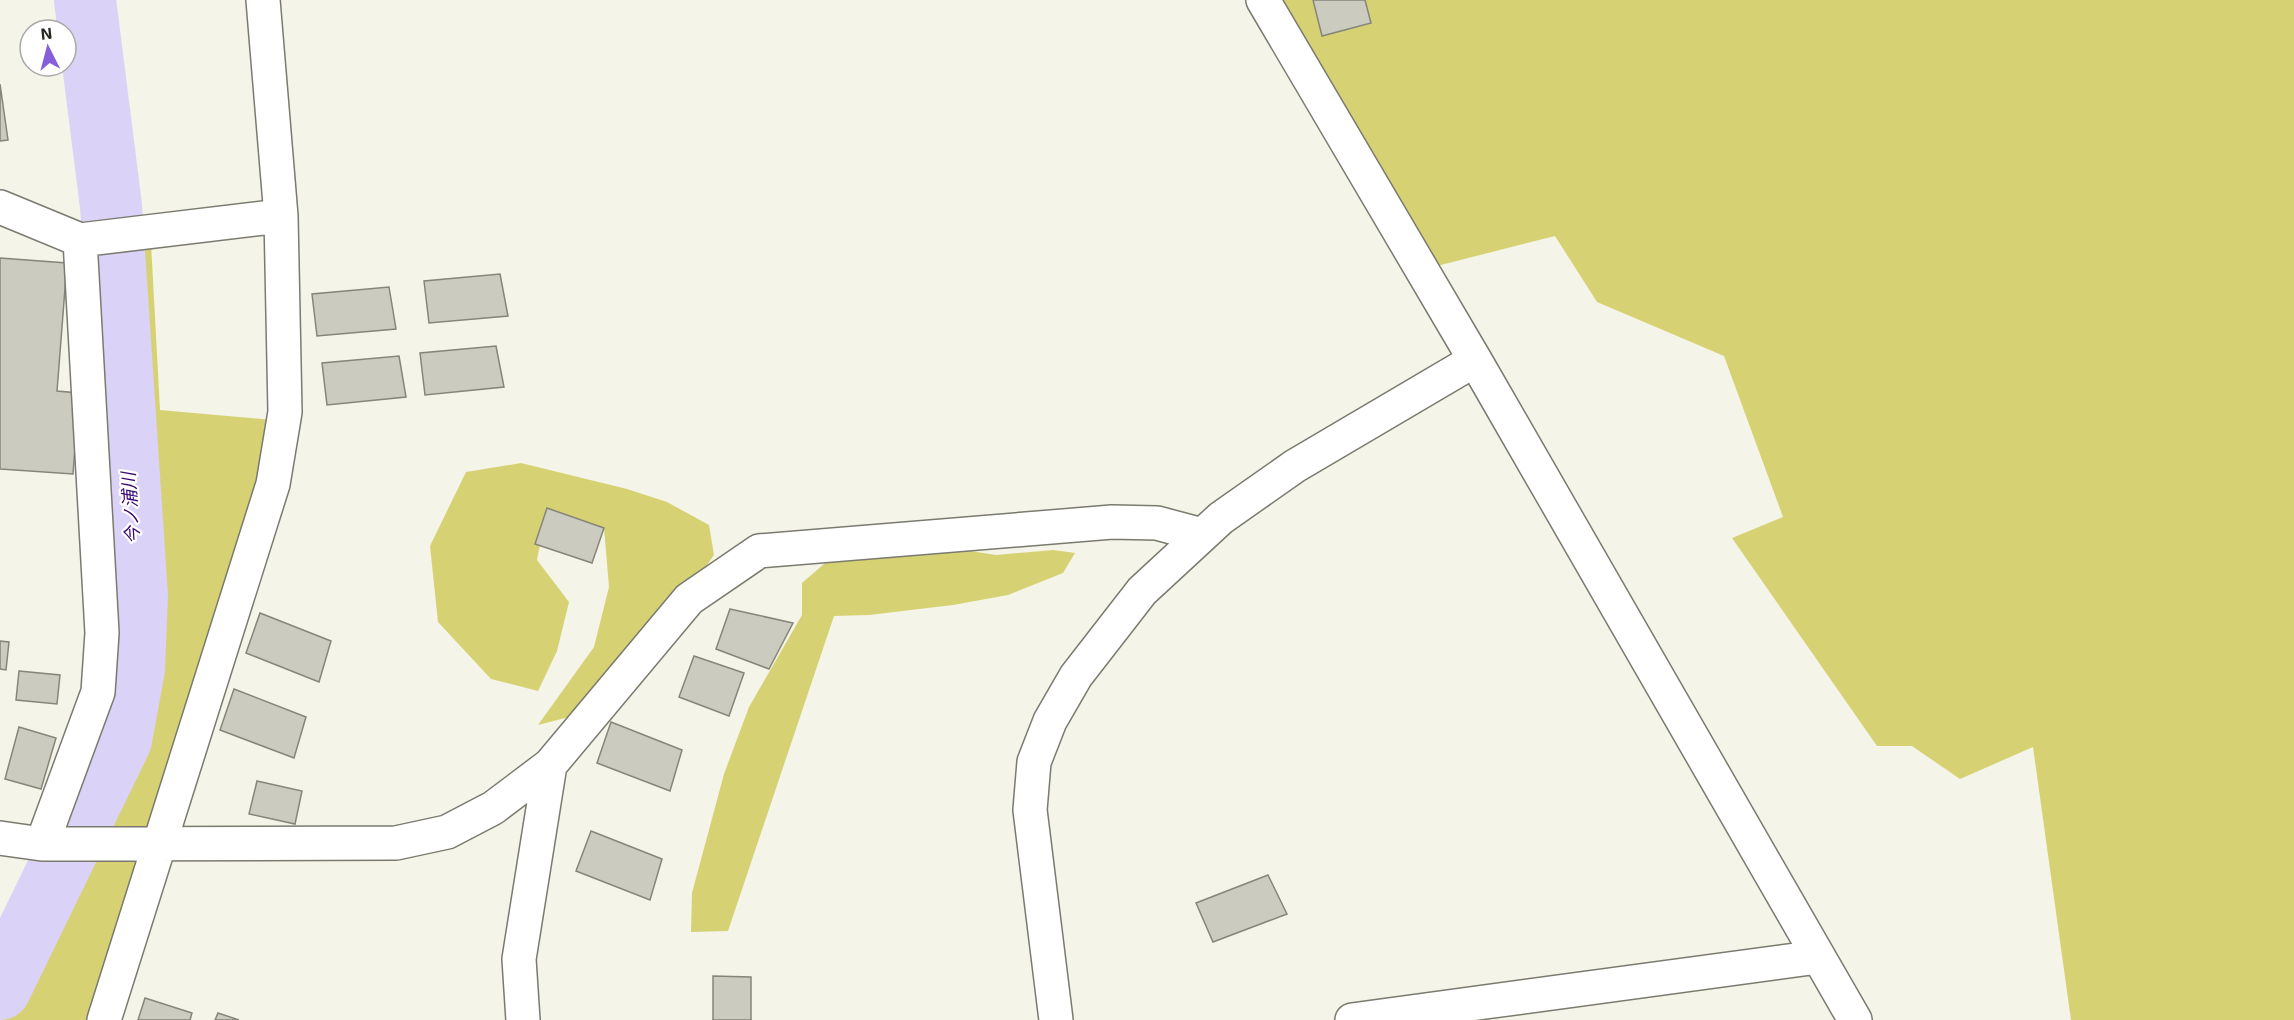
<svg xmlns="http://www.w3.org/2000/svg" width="2294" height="1020" viewBox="0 0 2294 1020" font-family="'Exo 2','Noto Sans JP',sans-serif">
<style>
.green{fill:#d6d274}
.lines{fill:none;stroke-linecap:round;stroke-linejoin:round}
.river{stroke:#dad2f7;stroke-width:62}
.building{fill:#cbcbbf;stroke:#85857a;stroke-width:1.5}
.minor-casing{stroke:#7a7a6f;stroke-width:36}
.minor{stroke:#fff;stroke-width:33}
.labels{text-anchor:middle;stroke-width:4.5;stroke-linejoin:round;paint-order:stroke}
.water-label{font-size:18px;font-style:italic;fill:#390873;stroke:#fff}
</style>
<rect width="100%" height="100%" fill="#f4f4e8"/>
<!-- green -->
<path class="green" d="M1270,0H2294V1020H2071L2033,747L1960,779L1912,746H1877L1732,538L1783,517L1724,356L1597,302L1555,236L1421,270Z
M80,240L151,243L160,410L284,421L104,1020H0V935L98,688Z
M521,463L627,489L667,502L709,525L714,555L657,637L573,716L538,725L594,647L609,587L604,528L547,509L537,560L569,602L557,651L538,691L491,679L438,622L430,546L466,472Z
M901,540L996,555L1053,550L1075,553L1063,573L1008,595L953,605L869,615L834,616L728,931L691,932L692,893L724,774L749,707L802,615V583L847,544Z"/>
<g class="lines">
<!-- river -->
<path class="river" d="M0,989L121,740L134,669L137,596L111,206L85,0"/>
</g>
<!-- building -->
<path class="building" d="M1313,0H1365L1371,23L1322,36Z
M0,84L8,140L0,141Z
M0,258L67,263L57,391L79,393L73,474L0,469Z
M500,274L508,316L429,323L424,281Z
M389,287L396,329L317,336L312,294Z
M496,346L504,387L425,395L420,353Z
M399,356L406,397L327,405L322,363Z
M547,508L604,528L592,563L535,544Z
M730,609L793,623L769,669L716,649Z
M260,613L331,641L319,682L246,653Z
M0,641L9,642L6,670L0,669Z
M694,656L744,673L729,716L679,697Z
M19,671L60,675L57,704L16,700Z
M234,689L306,717L294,758L220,730Z
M611,722L682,750L670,791L597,763Z
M19,727L56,738L41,789L5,779Z
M257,781L302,791L295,824L249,814Z
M591,831L662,859L650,900L576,871Z
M1268,875L1287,914L1213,942L1196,903Z
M713,976L751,977V1020H713Z
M145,998L192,1013L190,1020H138Z
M218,1013L239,1020H215Z"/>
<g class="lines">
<!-- minor casing -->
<g class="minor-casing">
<path id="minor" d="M1263,0L1475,360L1855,1020
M0,207L80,240L281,216
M0,838L42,844L396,843L447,832L493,808L550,765L689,599L759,551L1112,522L1157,523L1202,535
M42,844L98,692L102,633L80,240
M104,1020L273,484L285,412L281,216L263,0
M523,1020L519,959L550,765
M1056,1020L1030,810L1034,762L1050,721L1076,676L1142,591L1221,518L1295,466L1475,360
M1352,1020L1818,957"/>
</g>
<!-- minor -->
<use href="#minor" class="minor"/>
</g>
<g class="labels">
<!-- water labels -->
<g class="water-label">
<text transform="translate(131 508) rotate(-94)" y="6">今ノ浦川</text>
</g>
</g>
<!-- north arrow -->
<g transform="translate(48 48) rotate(354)"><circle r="28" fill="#ffffff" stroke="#a9a9a7" stroke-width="1.5"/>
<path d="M0-4.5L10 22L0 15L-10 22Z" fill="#875fd9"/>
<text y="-9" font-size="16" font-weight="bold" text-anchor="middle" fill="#272722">N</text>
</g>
</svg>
